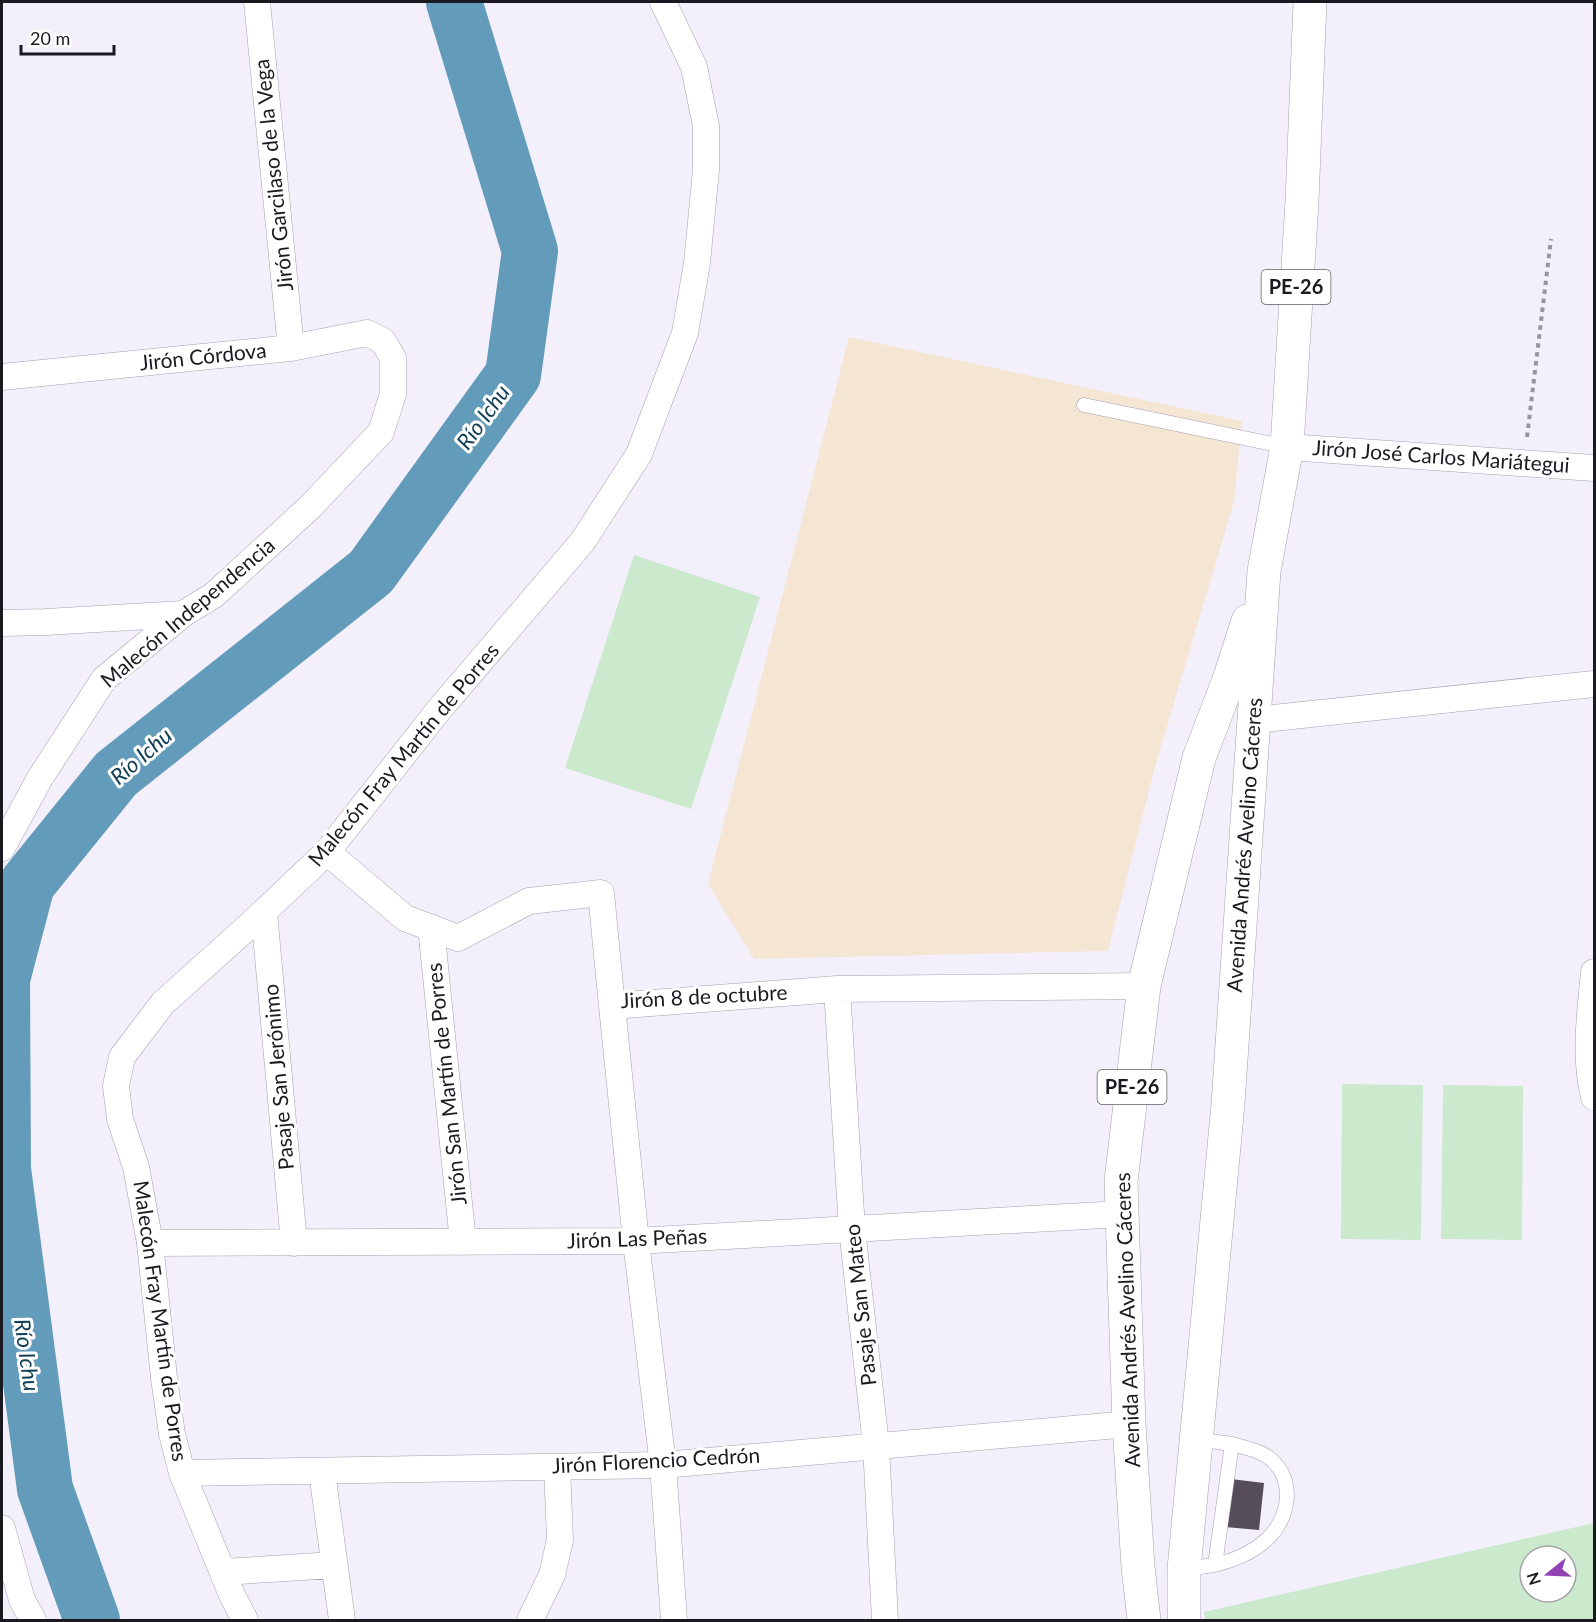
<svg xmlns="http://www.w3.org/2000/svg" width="1596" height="1622" viewBox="0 0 1596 1622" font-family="Lato,sans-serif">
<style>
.education{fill:#f4e6d3}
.green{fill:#cae9cd;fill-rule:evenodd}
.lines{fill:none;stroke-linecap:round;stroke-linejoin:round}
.river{stroke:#639bba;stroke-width:56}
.building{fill:#554d5c}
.service-casing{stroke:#a49fb2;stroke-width:15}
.minor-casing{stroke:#a49fb2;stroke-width:27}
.trunk-casing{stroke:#a49fb2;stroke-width:34}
.path{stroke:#98959f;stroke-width:4;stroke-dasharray:4.5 4.5;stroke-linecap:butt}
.service{stroke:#fff;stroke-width:14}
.minor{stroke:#fff;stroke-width:26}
.trunk{stroke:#fff;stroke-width:33}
.labels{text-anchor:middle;stroke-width:6;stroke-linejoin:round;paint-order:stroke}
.shield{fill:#fff;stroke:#605f64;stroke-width:1.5}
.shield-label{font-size:20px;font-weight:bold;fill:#1c1a21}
.street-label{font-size:21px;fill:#1c1a21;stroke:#fff}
.water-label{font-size:22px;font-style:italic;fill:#0e3d54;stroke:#fff}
</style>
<rect width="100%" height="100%" fill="#f3f0fc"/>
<!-- education -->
<path class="education" d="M849,337L1242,421L1234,502L1156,763L1108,951L754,959L708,884Z"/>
<!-- green -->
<path class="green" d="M634,555L760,597L691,809L565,768Z
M1342,1084L1423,1085L1421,1240L1341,1239Z
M1443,1085L1523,1086L1522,1240L1441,1239Z
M1594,1523V1620H1205L1204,1612ZM1530,1556H1566V1592H1530Z"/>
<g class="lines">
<!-- river -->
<path class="river" d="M92,1620L45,1489L3,1169L2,979L27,884L116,774L371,572L513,375L530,251L454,2"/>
</g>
<!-- building -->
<path class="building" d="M1231,1479L1264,1483L1259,1530L1225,1527Z"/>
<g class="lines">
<!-- service casing -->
<g class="service-casing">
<path id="service" d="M1084,405L1287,447
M1215,1565C1234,1560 1250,1554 1265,1541C1292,1518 1297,1473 1263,1454C1254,1449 1242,1447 1232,1444
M1184,1569L1215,1565L1232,1444L1196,1439"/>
</g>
<!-- minor casing -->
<g class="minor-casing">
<path id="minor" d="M257,2L291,348
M2,377L291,348L367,333L383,341L393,358V394L381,432L310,507L214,595L183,614L104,679L40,778L2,848
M1287,447L1594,468
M2,623L46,622L183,614
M1254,720L1594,684
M327,852L405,918L458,938L529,901L601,893L612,1006L837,989L1144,986
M264,912L294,1243
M431,927L463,1242
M1594,972C1590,1012 1584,1058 1594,1097
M837,989L852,1229L876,1445L885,1620
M612,1006L636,1241L663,1465L674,1620
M150,1243L636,1241L1122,1214
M322,1472L342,1620
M182,1473L663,1465L1129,1424
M2,1528L22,1600L33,1620
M223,1572L334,1565
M245,1620L232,1595L182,1473L172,1434L164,1378L150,1243L136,1167L120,1119L116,1086L122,1057L163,1003L251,924L327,852L438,711L583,541L639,454L685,333L697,263L706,170V126L694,67L663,2
M530,1620L552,1575L560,1540L557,1467"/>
</g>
<!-- trunk casing -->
<g class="trunk-casing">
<path id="trunk" d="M1144,1620L1138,1567L1129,1424L1121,1181L1144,986L1199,758L1230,677L1248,621
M1184,1620V1569L1228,1104L1264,571L1287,447L1302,201L1310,2"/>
</g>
<!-- path -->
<path class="path" d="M1527,437L1551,239"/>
<!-- service -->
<use href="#service" class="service"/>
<!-- minor -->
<use href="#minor" class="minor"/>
<!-- trunk -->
<use href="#trunk" class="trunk"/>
</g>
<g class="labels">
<!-- shield labels -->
<g class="shield">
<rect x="1261.5" y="270" width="69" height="34" rx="4.5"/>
<rect x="1097.5" y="1070" width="69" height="34" rx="4.5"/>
</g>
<g class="shield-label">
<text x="1296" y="294">PE-26</text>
<text x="1132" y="1094">PE-26</text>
</g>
<!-- street labels -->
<g class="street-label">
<text transform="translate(274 175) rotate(-96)" y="7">Jirón Garcilaso de la Vega</text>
<text transform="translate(203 357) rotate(-6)" y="7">Jirón Córdova</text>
<text transform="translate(1441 457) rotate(4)" y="7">Jirón José Carlos Mariátegui</text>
<text transform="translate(188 613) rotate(-40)" y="7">Malecón Independencia</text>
<text transform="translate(404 755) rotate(-50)" y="7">Malecón Fray Martín de Porres</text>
<text transform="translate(1245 845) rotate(-86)" y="7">Avenida Andrés Avelino Cáceres</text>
<text transform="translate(704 997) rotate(-3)" y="7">Jirón 8 de octubre</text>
<text transform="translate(279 1077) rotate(-95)" y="7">Pasaje San Jerónimo</text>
<text transform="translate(447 1084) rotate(-96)" y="7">Jirón San Martín de Porres</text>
<text transform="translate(637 1239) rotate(-2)" y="7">Jirón Las Peñas</text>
<text transform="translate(861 1305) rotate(-96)" y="7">Pasaje San Mateo</text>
<text transform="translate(1128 1320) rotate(-92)" y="7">Avenida Andrés Avelino Cáceres</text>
<text transform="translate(160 1321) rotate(82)" y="7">Malecón Fray Martín de Porres</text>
<text transform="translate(656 1461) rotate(-3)" y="7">Jirón Florencio Cedrón</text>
</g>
<!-- water labels -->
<g class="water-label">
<text transform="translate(483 417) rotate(-54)" y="8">Río Ichu</text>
<text transform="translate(141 756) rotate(-41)" y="8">Río Ichu</text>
<text transform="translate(27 1355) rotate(82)" y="8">Río Ichu</text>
</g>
</g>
<!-- border -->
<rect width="1596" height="1622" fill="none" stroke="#1c1a21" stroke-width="6"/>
<!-- north arrow -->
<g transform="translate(1548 1574) rotate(252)"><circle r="28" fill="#ffffff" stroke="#a4a3a6" stroke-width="1.5"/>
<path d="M0-4.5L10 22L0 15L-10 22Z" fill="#9143b3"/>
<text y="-9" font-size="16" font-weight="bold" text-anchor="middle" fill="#1c1a21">N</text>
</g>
<!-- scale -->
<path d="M21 45v9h93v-9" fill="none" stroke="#1c1a21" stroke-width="3"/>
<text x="30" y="45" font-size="18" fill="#1c1a21" stroke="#ffffff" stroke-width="4.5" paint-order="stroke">20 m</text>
</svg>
